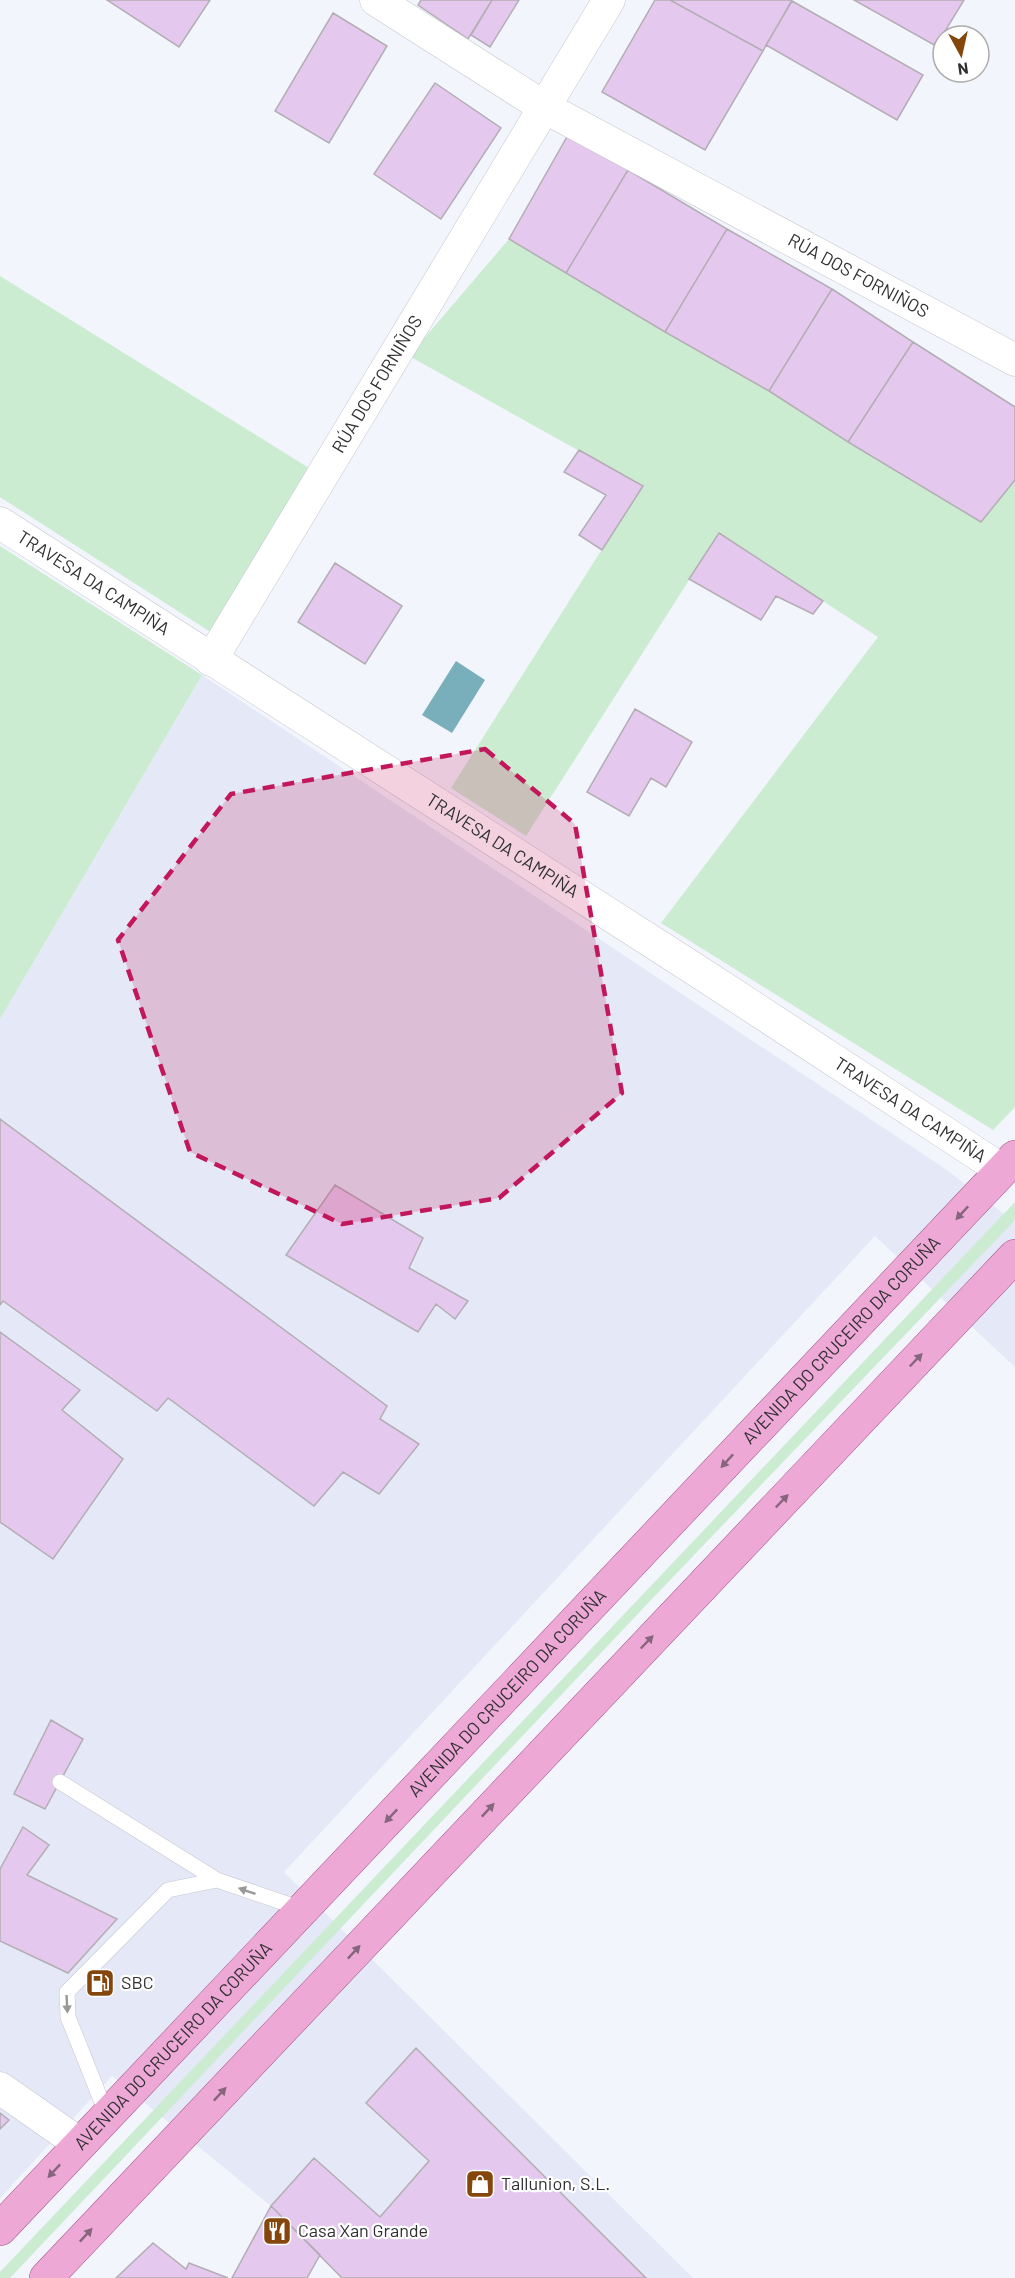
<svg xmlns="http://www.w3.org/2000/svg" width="1015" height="2278" viewBox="0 0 1015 2278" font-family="Barlow,sans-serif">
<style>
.built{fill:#e4e8f7}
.green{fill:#cbecd1}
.water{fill:#79afbb}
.building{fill:#e5c8ed;stroke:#b3adb4;stroke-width:1.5}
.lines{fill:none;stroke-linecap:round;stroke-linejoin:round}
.service-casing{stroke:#c5c7cf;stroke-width:16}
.minor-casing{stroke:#c5c7cf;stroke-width:33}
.primary-casing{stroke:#a4588b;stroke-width:34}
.service{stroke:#fff;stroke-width:15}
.minor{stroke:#fff;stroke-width:32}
.primary{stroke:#eea8d6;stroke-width:33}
.oneway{fill:#86667c}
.oneway2{fill:#989899}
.marked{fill:#c2185b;fill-opacity:0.2;stroke:#c2185b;stroke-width:4.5;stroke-dasharray:12 8;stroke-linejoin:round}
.labels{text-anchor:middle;stroke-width:4.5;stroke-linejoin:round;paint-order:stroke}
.street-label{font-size:18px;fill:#303033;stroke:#fff}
.poi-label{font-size:18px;fill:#303033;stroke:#fff;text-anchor:start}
</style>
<rect width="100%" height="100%" fill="#f3f5fd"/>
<!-- built -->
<path class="built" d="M202,675L944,1168L1015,1222V1367L875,1236L284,1872L693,2278H342L271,2206L112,2076L0,2198V1019Z"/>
<!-- green -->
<path class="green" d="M509,239L769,391L981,522L1015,480V1107L993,1130L661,923L878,637L719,533L526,836L451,788L642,486L409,356Z
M0,276L309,468L212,633L0,497Z
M0,546L202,675L0,1019Z
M1015,1202V1220L651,1600L10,2278H0V2272Z"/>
<!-- water -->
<path class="water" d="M456,661L485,680L452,733L422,715Z"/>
<!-- building -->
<path class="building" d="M107,0H210L179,47Z
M421,0H492L468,39L418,5Z
M492,0H519L490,47L471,35Z
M655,0H670L763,51L705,150L602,92Z
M670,0H792L763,51Z
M854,0H964L936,46Z
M792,1L923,75L897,120L766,45Z
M333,13L387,46L329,143L275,111Z
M435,83L501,128L441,219L374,174Z
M568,135L628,170L566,273L509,239Z
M628,170L727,229L665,332L566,273Z
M727,229L832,289L769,391L665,332Z
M832,289L913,342L848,442L769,391Z
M913,342L1015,407V480L981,522L848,442Z
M579,450L643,486L602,550L579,535L606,495L564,472Z
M719,533L823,601L813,614L776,596L761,620L689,579Z
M335,563L402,606L365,664L298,622Z
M635,709L692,742L666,787L651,778L629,816L587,792Z
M0,1119L387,1406L380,1419L419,1444L379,1494L343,1472L314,1506L168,1398L157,1411L3,1301L0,1305Z
M335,1185L423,1238L409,1268L468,1301L455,1319L436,1304L418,1332L286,1255Z
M0,1332L80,1390L62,1410L123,1459L53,1559L0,1522Z
M51,1720L83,1739L45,1809L14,1794Z
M23,1827L49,1845L27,1875L117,1919L68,1973L0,1941V1869Z
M416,2048L646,2278H342L271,2206L314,2158L380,2217L429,2161L366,2103Z
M0,2113L9,2120L0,2129Z
M271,2206L320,2255L307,2278H232Z
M153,2243L186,2269L189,2263L228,2278H116Z"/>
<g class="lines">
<!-- service casing -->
<g class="service-casing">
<path id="service" d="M60,1782L217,1880
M107,2115L68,2017L67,1992L168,1890L217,1880L302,1909"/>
</g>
<!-- minor casing -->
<g class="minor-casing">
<g id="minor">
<path id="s1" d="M376,0L544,107L1015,360"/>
<path id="s2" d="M0,523L699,972L1002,1170"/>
<path id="s3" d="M211,660L609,0"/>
<path d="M0,2088L80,2144"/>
</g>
</g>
<!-- primary casing -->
<g class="primary-casing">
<g id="primary">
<path id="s4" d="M0,2229L1015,1157"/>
<path d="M46,2278L1015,1256"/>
</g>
</g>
<!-- service -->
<use href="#service" class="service"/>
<!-- minor -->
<use href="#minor" class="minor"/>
<!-- primary -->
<use href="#primary" class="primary"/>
</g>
<!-- one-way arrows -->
<defs><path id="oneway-solid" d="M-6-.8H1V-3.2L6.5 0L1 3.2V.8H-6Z" transform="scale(1.5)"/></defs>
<g class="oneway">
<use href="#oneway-solid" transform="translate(962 1213) rotate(133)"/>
<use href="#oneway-solid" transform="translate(916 1360) rotate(-46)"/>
<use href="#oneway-solid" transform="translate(727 1461) rotate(133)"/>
<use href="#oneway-solid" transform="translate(782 1501) rotate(-46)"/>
<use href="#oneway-solid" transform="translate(647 1642) rotate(-46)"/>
<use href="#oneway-solid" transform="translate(488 1810) rotate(-47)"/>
<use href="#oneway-solid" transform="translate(391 1816) rotate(133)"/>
<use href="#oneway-solid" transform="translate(354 1952) rotate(-47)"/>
<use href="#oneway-solid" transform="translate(220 2094) rotate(-47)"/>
<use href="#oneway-solid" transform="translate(54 2171) rotate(133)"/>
<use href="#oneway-solid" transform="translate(86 2235) rotate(-47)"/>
</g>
<g class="oneway2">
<use href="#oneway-solid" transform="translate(247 1891) rotate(-161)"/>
<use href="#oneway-solid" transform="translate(67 2004) rotate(87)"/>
</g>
<!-- marked area -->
<path class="marked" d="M485,749L575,824L622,1093L499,1198L342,1224L190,1152L118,940L231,794Z"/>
<!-- icons -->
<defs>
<g id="fuel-square" transform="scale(1.5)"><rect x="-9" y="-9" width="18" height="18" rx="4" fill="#85460b" stroke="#fff"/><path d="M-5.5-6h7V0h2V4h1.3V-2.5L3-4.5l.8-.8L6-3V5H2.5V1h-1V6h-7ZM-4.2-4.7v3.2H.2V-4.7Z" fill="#fff"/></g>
<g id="shop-square" transform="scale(1.5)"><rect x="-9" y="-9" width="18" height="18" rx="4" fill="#85460b" stroke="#fff"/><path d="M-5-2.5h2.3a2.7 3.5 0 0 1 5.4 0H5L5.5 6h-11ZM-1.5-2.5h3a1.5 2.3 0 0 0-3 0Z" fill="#fff"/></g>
<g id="restaurant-square" transform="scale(1.5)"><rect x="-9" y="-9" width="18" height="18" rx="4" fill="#85460b" stroke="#fff"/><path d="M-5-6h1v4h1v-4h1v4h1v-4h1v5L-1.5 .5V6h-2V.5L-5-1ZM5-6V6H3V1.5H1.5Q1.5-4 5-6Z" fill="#fff"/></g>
</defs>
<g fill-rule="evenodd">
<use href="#fuel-square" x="100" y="1983"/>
<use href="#shop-square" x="480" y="2184"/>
<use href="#restaurant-square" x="277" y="2231"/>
</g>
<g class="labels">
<!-- street labels -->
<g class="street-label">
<text dy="6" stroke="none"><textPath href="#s1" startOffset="556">RÚA DOS FORNIÑOS</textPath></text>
<text dy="6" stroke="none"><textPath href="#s3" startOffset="322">RÚA DOS FORNIÑOS</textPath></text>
<text dy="6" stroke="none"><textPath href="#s2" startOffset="111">TRAVESA DA CAMPIÑA</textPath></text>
<text dy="6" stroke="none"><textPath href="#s2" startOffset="597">TRAVESA DA CAMPIÑA</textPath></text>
<text dy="6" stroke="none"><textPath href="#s2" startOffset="1083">TRAVESA DA CAMPIÑA</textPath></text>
<text dy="6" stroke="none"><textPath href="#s4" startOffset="1224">AVENIDA DO CRUCEIRO DA CORUÑA</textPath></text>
<text dy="6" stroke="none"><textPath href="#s4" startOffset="738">AVENIDA DO CRUCEIRO DA CORUÑA</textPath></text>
<text dy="6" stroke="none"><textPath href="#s4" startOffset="252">AVENIDA DO CRUCEIRO DA CORUÑA</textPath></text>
</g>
<!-- poi labels -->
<g class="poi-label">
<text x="121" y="1989">SBC</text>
<text x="501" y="2190">Tallunion, S.L.</text>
<text x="298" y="2237">Casa Xan Grande</text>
</g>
</g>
<!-- north arrow -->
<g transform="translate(961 54) rotate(172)"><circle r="28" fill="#ffffff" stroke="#acacad" stroke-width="1.5"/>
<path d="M0-4.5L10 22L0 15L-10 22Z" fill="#85460b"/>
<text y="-9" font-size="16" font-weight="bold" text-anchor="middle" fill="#303033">N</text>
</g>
</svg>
